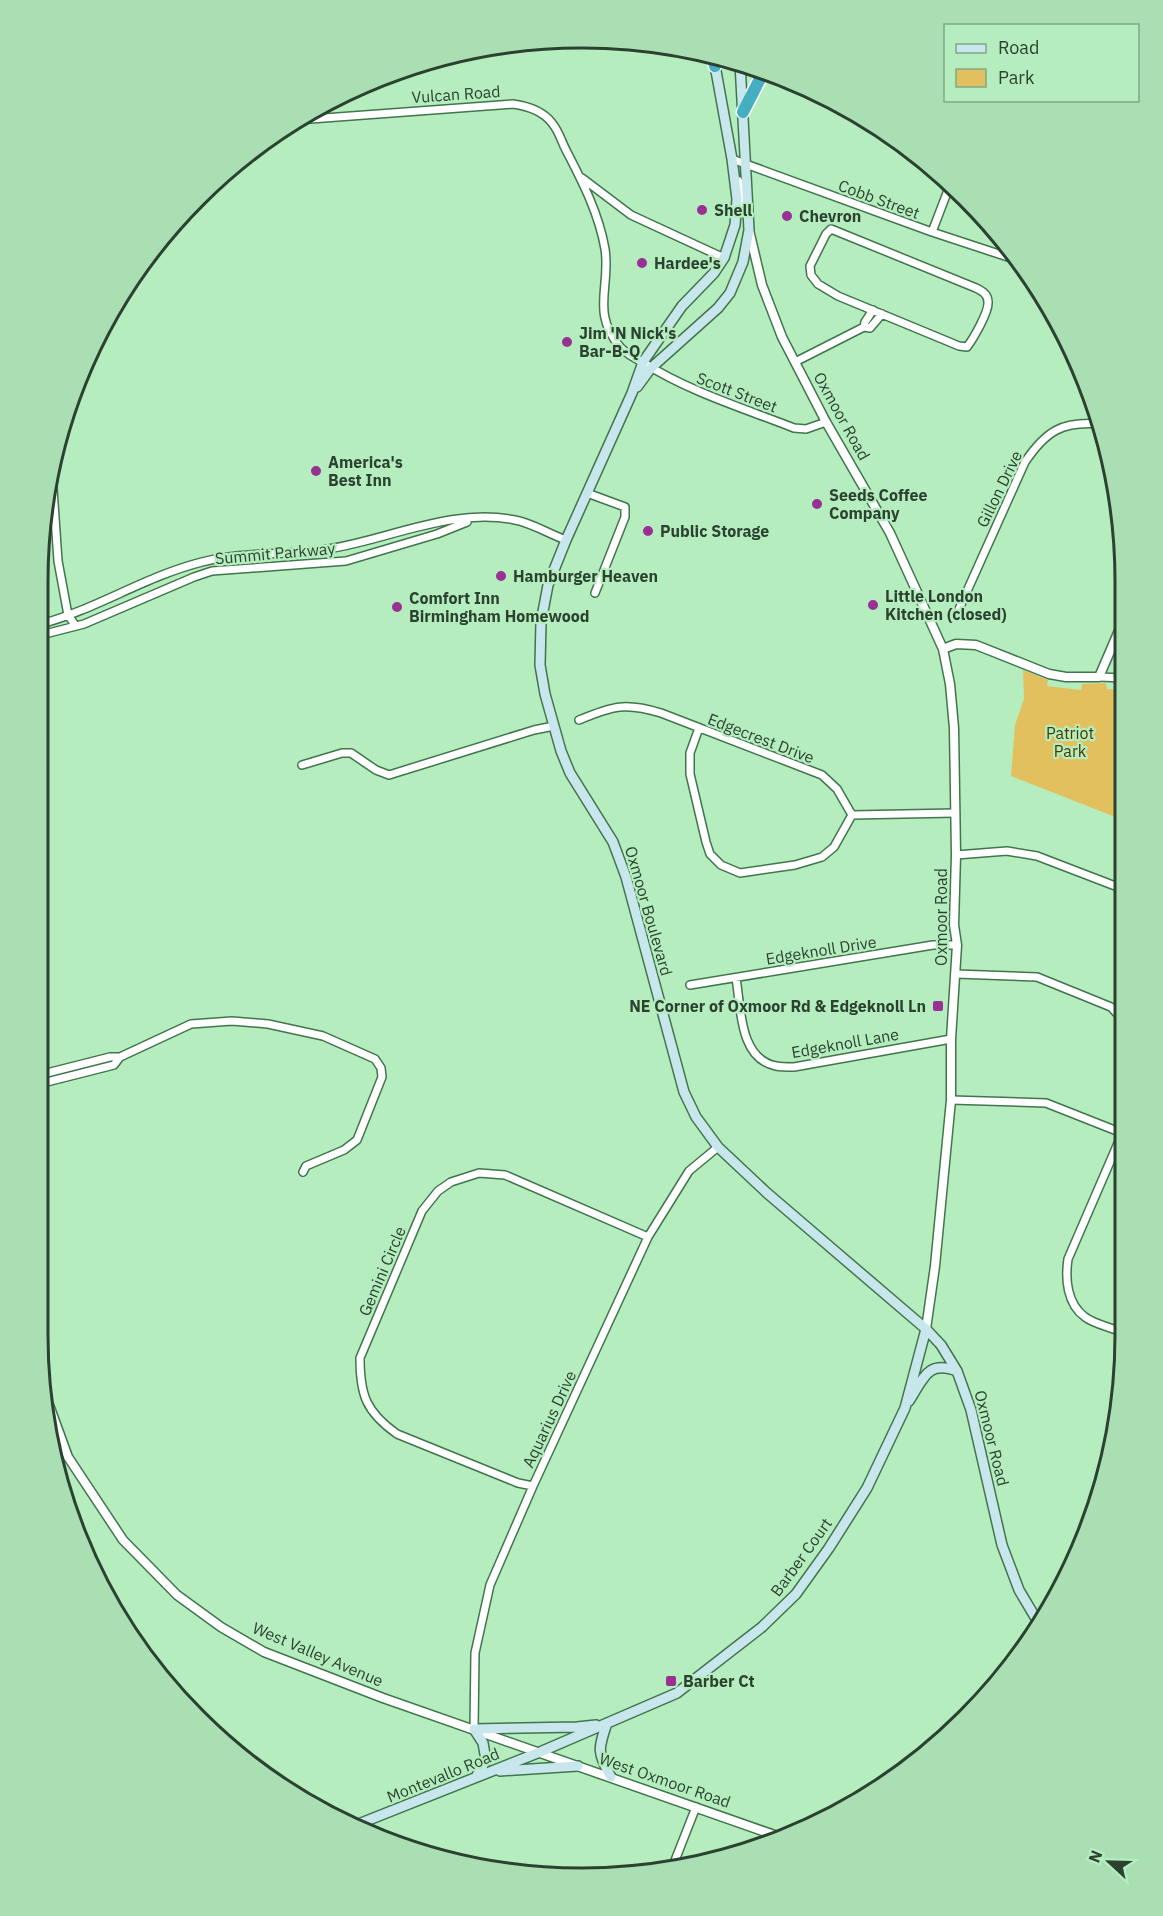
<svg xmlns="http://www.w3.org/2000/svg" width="1163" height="1916" viewBox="0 0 1163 1916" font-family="'IBM Plex Sans',sans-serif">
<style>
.green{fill:#e2c05e}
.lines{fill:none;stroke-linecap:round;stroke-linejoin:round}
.minor-casing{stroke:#41754d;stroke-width:10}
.tertiary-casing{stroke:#41754d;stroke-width:11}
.secondary-casing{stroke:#41754d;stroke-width:12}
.motorway-casing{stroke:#fff;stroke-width:15}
.minor{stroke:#fff;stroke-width:7}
.tertiary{stroke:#fff;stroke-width:8}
.secondary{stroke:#c7e7ec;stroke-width:9}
.motorway{stroke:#45afc1;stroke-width:12}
.poi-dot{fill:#993093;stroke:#b5edbf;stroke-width:2}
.labels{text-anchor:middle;stroke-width:4.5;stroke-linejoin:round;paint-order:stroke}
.street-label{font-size:16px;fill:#2b4230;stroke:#b5edbf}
.poi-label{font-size:16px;font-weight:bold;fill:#2b4230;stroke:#b5edbf;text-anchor:start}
.park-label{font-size:16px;fill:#493801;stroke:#b5edbf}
.rim{fill:none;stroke:#2b4230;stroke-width:3}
</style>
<rect width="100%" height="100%" fill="#b5edbf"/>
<!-- green -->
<path class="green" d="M1023,670L1048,680L1047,686L1081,690L1082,684L1106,683L1107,689L1124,690L1123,820L1011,776L1015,725L1024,699Z"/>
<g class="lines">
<!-- minor casing -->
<g class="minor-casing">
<path id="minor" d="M297,120L513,104C527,106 543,111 552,123C559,131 562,143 567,152C583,183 599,214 605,249C611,287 590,313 621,348C627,354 636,359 644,363C690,392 743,408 794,428L806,429L826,422
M732,159L932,232L1017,260
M582,178L631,215L724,258
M831,229L976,288C982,291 988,294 988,302C989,312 973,339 967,347L959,346L838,296L818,284L811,275L810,266L826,234Z
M932,232L950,185
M864,327L865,322L873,310
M795,362L864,327L870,328L882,314
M52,474L58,561L68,615L75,625
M587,493L625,507V517L595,593
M959,609L1025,462C1046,431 1062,421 1100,424
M41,624C97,609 146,576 202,562C239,552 277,555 315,551C380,544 449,506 515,520C532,523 549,534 566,540
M41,635L84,624L194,577L212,571L346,561L437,534L467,522
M1099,677L1124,678
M579,720C613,706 625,702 661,713L822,775L837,789L852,815
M699,728L690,753V774L706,842L710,854L721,865L740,873L795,865L822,857L834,847L852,815
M302,765L342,753H351L376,770L389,775L534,730L554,726
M852,815L955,813
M956,855L1007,851L1037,856L1123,889
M956,974L1037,977L1111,1007L1122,1019
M736,978C741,1007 739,1059 776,1066C781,1067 788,1067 794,1067L951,1039
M690,985L933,945H957
M39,1075L110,1057H120
M39,1084L114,1065L120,1057L191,1024L232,1021L268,1024L323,1036L375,1059L381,1068L382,1077L357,1140L344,1150L306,1166L303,1172
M951,1100L1046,1103L1122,1133
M1121,1332C1110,1327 1094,1324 1085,1317C1067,1304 1065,1279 1068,1259L1122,1134
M533,1486L518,1483L397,1434C366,1412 360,1395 360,1358L422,1211L438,1191L451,1182L479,1173L505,1175L648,1237
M474,1729L475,1653L490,1585L533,1486L648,1237L689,1171L718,1147
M674,1863L696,1807"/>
</g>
<!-- tertiary casing -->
<g class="tertiary-casing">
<path id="tertiary" d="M738,181L745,212
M749,230L762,285L782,337L826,422L890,533L943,649L950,684L954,728L956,855L954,925L957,945L951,1039V1100L935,1266L926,1329
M943,649L956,644L976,645L1049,674L1066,677H1099L1124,619
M49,1405L68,1457L123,1540L177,1595L221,1627L264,1652L383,1698L780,1837"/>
</g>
<!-- secondary casing -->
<g class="secondary-casing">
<path id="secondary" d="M714,60L732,159L737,199L735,225L724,258L714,273L682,306L643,362L632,393L566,540L548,585L541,622L540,665L545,694L561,751L570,773L613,842L626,877L684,1092L696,1117L718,1147L767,1193L926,1329L941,1345L957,1371L971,1410L1002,1545L1019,1590L1038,1622
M637,387L651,368L718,308L730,293L743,262L749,230L740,63
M909,1401C924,1378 927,1360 957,1371
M607,1723C598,1749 597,1753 611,1777
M474,1729L577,1727L596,1725
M474,1729L483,1743L486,1760L476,1777
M500,1771L578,1766
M356,1825L540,1752L677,1693L762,1627L796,1594L829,1548L867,1488L905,1408L926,1329"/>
</g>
<!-- motorway casing -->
<g class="motorway-casing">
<path id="motorway" d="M712,54L715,66
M728,58L740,65H745
M743,112L762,75L765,72"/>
</g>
<!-- minor -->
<use href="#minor" class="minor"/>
<!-- tertiary -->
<use href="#tertiary" class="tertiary"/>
<!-- secondary -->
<use href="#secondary" class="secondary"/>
<!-- motorway -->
<use href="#motorway" class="motorway"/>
</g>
<!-- markers -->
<g class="poi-dot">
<circle cx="702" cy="210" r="6"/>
<circle cx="787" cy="216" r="6"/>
<circle cx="642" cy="263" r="6"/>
<circle cx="567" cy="342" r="6"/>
<circle cx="316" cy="471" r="6"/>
<circle cx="817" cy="504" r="6"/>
<circle cx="648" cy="531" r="6"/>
<circle cx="501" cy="576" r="6"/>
<circle cx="873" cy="605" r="6"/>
<circle cx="397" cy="607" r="6"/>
<rect x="932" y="1000" width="12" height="12" rx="3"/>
<rect x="665" y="1675" width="12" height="12" rx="3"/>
</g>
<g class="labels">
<!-- street labels -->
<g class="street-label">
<text transform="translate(456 94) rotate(-4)" y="6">Vulcan Road</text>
<text transform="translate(879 199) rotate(20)" y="6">Cobb Street</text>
<text transform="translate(737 392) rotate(21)" y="6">Scott Street</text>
<text transform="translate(842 416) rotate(61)" y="6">Oxmoor Road</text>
<text transform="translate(999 489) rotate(-64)" y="6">Gillon Drive</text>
<text transform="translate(275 553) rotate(-5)" y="6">Summit Parkway</text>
<text transform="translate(761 738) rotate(21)" y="6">Edgecrest Drive</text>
<text transform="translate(649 911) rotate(74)" y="6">Oxmoor Boulevard</text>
<text transform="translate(941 917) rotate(-90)" y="6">Oxmoor Road</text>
<text transform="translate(821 950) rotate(-9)" y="6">Edgeknoll Drive</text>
<text transform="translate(845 1043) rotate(-10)" y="6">Edgeknoll Lane</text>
<text transform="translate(382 1271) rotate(-67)" y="6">Gemini Circle</text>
<text transform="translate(549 1419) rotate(-65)" y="6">Aquarius Drive</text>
<text transform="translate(992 1438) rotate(76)" y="6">Oxmoor Road</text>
<text transform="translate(801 1557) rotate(-54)" y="6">Barber Court</text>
<text transform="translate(318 1654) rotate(23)" y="6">West Valley Avenue</text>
<text transform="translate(443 1775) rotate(-22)" y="6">Montevallo Road</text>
<text transform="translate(665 1780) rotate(19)" y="6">West Oxmoor Road</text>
</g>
<!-- poi labels -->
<g class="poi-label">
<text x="714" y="216">Shell</text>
<text x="799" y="222">Chevron</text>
<text x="654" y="269">Hardee's</text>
<text x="579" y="339">Jim 'N Nick's<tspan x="579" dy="18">Bar-B-Q</tspan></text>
<text x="328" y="468">America's<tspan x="328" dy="18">Best Inn</tspan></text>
<text x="829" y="501">Seeds Coffee<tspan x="829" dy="18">Company</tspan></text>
<text x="660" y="537">Public Storage</text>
<text x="513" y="582">Hamburger Heaven</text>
<text x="885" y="602">Little London<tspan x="885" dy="18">Kitchen (closed)</tspan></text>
<text x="409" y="604">Comfort Inn<tspan x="409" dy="18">Birmingham Homewood</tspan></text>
<text x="926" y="1012" text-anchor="end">NE Corner of Oxmoor Rd &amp; Edgeknoll Ln</text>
<text x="683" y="1687">Barber Ct</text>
</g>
<!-- park labels -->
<g class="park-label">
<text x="1070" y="739">Patriot<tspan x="1070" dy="18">Park</tspan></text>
</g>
</g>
<!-- crop -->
<path d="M0 0H1163V1916H0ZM581 48H582A533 533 0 0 1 1115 581V1335A533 533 0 0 1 582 1868H581A533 533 0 0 1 48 1335V581A533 533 0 0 1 581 48Z" fill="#aadfb4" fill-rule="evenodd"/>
<path class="rim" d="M581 48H582A533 533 0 0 1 1115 581V1335A533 533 0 0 1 582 1868H581A533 533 0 0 1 48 1335V581A533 533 0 0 1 581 48Z"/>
<!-- legend -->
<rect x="944" y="24" width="195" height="78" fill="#b5edbf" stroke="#7ea986" stroke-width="1.5"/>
<rect x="956" y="44" width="30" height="9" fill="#c7e7ec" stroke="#7ea986" stroke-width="1.5"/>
<text x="998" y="54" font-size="18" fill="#2b4230">Road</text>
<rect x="956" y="69" width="30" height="18" fill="#e2c05e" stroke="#7ea986" stroke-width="1.5"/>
<text x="998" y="84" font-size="18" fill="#2b4230">Park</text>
<!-- north arrow -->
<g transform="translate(1109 1862) rotate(292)" stroke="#b5edbf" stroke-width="4.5" paint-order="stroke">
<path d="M0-4.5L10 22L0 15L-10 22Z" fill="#2b4230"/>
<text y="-9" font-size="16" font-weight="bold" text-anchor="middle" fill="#2b4230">N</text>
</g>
</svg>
